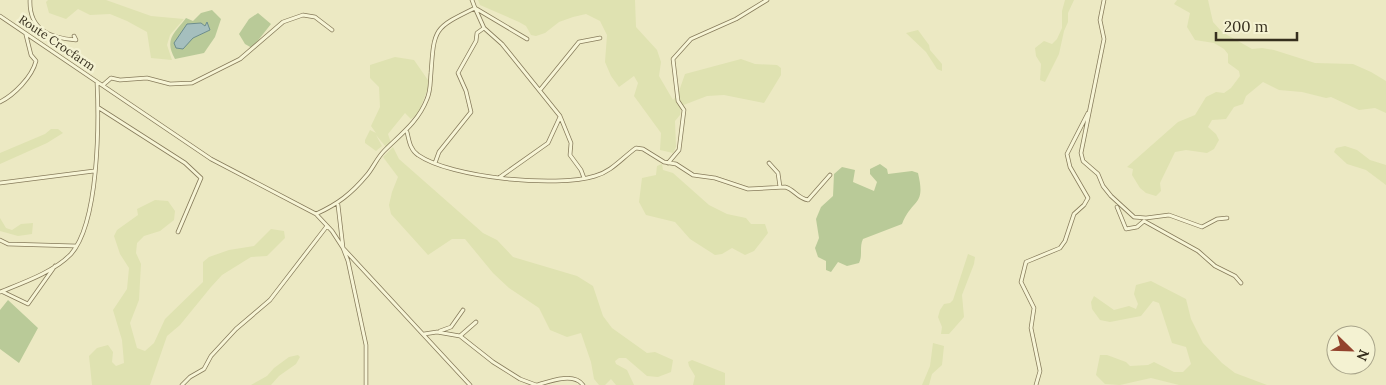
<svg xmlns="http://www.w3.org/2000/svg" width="1386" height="385" viewBox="0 0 1386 385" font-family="Lora,serif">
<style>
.farmland{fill:#dfe2b1}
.green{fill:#b9ca98;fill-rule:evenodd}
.water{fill:#a5bfbe;stroke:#6c8d8c}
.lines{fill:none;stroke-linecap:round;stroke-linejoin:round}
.minor-casing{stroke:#867b5b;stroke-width:4.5}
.minor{stroke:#f7f5d6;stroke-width:3}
.labels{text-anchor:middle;stroke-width:5;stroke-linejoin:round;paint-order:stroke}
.street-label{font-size:12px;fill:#362f1e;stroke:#f4f2d2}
</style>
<rect width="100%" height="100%" fill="#ece9c3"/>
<!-- farmland -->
<path class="farmland" d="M48,0H106L151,16L184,19L170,35L167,45L172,60L151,58L147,32L127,21L110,14L90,15L78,9L66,19L49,13L46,2Z
M478,0H635L636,27L657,50L661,62L659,76L673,100L678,94L685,74L741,59L755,64L777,65L781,68V75L764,103L724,95L707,96L681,106L680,115L675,121L676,147L673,153L660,150L661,133L634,96L638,83L634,76L619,87L611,76L605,62L607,35L600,21L586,14L573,17L559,22L545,33L536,36L531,35L526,26L519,22L480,5Z
M1065,0H1074L1068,13V22L1064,31L1059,54L1045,82L1040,80L1041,64L1036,56L1035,48L1044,41L1052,44L1057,39L1062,28V11Z
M1177,0H1208L1213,22L1222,32L1252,49L1262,48L1274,50L1315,63L1353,64L1371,72L1386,81V113L1375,108L1359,110L1331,97L1326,98L1302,92L1279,90L1263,82L1246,96L1243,104L1234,107L1226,119L1212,120L1208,127L1216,134L1219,140L1214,149L1207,153L1186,150L1175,152L1160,183L1161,191L1156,196L1146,193L1140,188L1132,175L1133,169L1127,167L1178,122L1195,115L1206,97L1216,92L1224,93L1231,88L1240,76L1239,71L1228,63V54L1224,49L1214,43L1195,40L1187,27L1190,13L1174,4Z
M918,30L929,45L930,50L942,64V71L937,69L926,52L906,33Z
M395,57L414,60L430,83L418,114L411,119L405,113L388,134L391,143L386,147L376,135L382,146L376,151L365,143V140L370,130L376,133L371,126L380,107L379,87L370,78V65Z
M51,129H58L63,133L47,143L0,164V153L45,134Z
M1345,146L1357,150L1370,160L1386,165V185L1366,170L1347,164L1334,152L1336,148Z
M393,147L399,159L483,233L497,240L513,257L577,276L593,286L603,316L612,328L647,353L655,352L673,360L671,372L658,377L647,376L626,358H619L615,361L616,364L627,370L634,385H616L611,379L605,385H599L594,379L591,362L581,333L567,337L550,330L539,308L509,288L493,273L465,239H452L428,255L391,214L389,205L392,192L398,177L383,157Z
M662,164L663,170L673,173L709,205L727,214L746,218L751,224H765L768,233L754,251L745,255L732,248L722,254L715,255L690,239L675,222L646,215L639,202L642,178L656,175L657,166Z
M155,200L168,201L175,211L174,220L160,231L144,236L137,243L136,253L141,264L139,300L130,323L137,348L145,351L154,343L165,319L203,282V262L209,257L229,250L254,246L271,229L284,231L285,238L267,256L251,257L222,275L211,287L180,325L167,336L150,385H92L89,356L97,348L108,345L113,352L112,362L116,366L124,363L122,340L113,310L127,289L129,268L120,254L114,236L117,230L138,215L137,209Z
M0,218L6,228L12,230L21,224L33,223L32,234L18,236L0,231Z
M968,254L975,257L974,264L962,295L964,317L949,334H941L942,327L938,317L940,310L944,304L950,303L953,300Z
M1151,281L1186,299L1191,319L1203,343L1222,363L1235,373L1267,385H1179L1151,378L1120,385L1105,384L1096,375L1100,355H1107L1126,362L1130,366L1148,365L1154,362L1174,372H1183L1191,364L1186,347L1172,343L1159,303L1153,301L1141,316L1110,322L1100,320L1092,309L1091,302L1094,296L1114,310L1129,306L1136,309L1138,304L1134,294L1136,285Z
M933,343L944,346L942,365L932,374L929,385H922L930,366Z
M298,355L300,357L296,364L279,376L271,385H251L267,376L274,368L289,357Z
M692,360L725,373V385H693L695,376L689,366L688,362Z"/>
<!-- green -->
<path class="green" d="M212,10L221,19L215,37L204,53L175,59C164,39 174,34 186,18L193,21L201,13ZM207,22L210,30L193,38L187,24L200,23L206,26Z
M258,13L271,24L252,48L245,44L239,34L249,19Z
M880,164L887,169L888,174L912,171L918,173C926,207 913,197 902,224L863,239C859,247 863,255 859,263L847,266L838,262L831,272L826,270V261L818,257L815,248L819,238L816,219L821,207L833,196L834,174L842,167L855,170L853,182L874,191L877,182L870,174V169Z
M8,300L38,328L19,363L0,349V310Z"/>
<!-- water -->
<path class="water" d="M207,22L210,30L193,38L183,49L176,48L174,43L187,24L201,23L205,26Z"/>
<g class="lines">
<!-- minor casing -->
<g class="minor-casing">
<path id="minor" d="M30,0C29,30 50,38 76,40L74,36
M1104,0L1100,20L1104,39L1081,153L1083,161L1098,174L1103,186L1111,196L1134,217L1146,218L1169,215L1202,227L1217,219L1227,218
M475,8L484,28L502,44L560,116L571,143L570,155L581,170L584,178
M475,8L527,39
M0,16L211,159L316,214L332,231L343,248L348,261L366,345V385
M103,85L111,78L120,80L147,78L170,84L192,83L240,59L283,22L303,15L315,17L332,30
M540,90L579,42L600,38
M0,102C14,95 32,77 36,61L31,55L26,35
M99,108L185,163L201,178L178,232
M407,132C409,140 410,150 418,155C451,178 557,188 595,176C611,172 622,158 636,148L643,149L664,162L676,164L693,175L715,178L748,189L785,187C794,189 797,198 808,200L830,175
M435,163L439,152L471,112L466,91L458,73L476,41L477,33L484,28
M668,163L679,150L684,110L678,101L673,59L691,39L736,19L767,0
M769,163L778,173L780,187
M500,177L548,143L560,117
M0,183L94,171
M338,205L343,248L470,385
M1117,207L1126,229L1137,227L1144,221L1198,251L1215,266L1235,276L1241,283
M316,214C338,204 351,194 367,175C373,168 377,158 384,151C401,134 418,122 427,99C431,90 430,82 431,73C434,28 434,28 475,8L472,0
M0,240L8,244L76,246
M0,292C22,283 54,272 71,254C99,222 99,124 97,82
M3,292L28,304L55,266
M440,331L451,327L463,310
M424,334L437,332L460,336L493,362L520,379L536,385
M460,336L476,322
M182,385L190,377L204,369L211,356L236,329L270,300L327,226
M537,385C550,381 574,372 583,385
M1036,385L1040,371L1031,328L1034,308L1021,282L1026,262L1060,248L1065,241L1074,214L1084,205L1088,198L1070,167L1067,154L1088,113"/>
</g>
<!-- minor -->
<use href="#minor" class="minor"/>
</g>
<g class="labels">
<!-- street labels -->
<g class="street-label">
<text transform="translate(57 43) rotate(34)" y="4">Route Crocfarm</text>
</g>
</g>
<!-- north arrow -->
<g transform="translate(1351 350) rotate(113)"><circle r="24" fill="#f4f2d2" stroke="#a8a48a"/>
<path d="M0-4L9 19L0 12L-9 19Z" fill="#93432d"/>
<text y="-8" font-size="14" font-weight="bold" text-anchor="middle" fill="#362f1e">N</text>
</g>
<!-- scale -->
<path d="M1216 32v8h81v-8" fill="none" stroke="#362f1e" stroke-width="2.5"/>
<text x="1224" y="32" font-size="15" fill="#362f1e" stroke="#f4f2d2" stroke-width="4" paint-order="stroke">200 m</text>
</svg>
